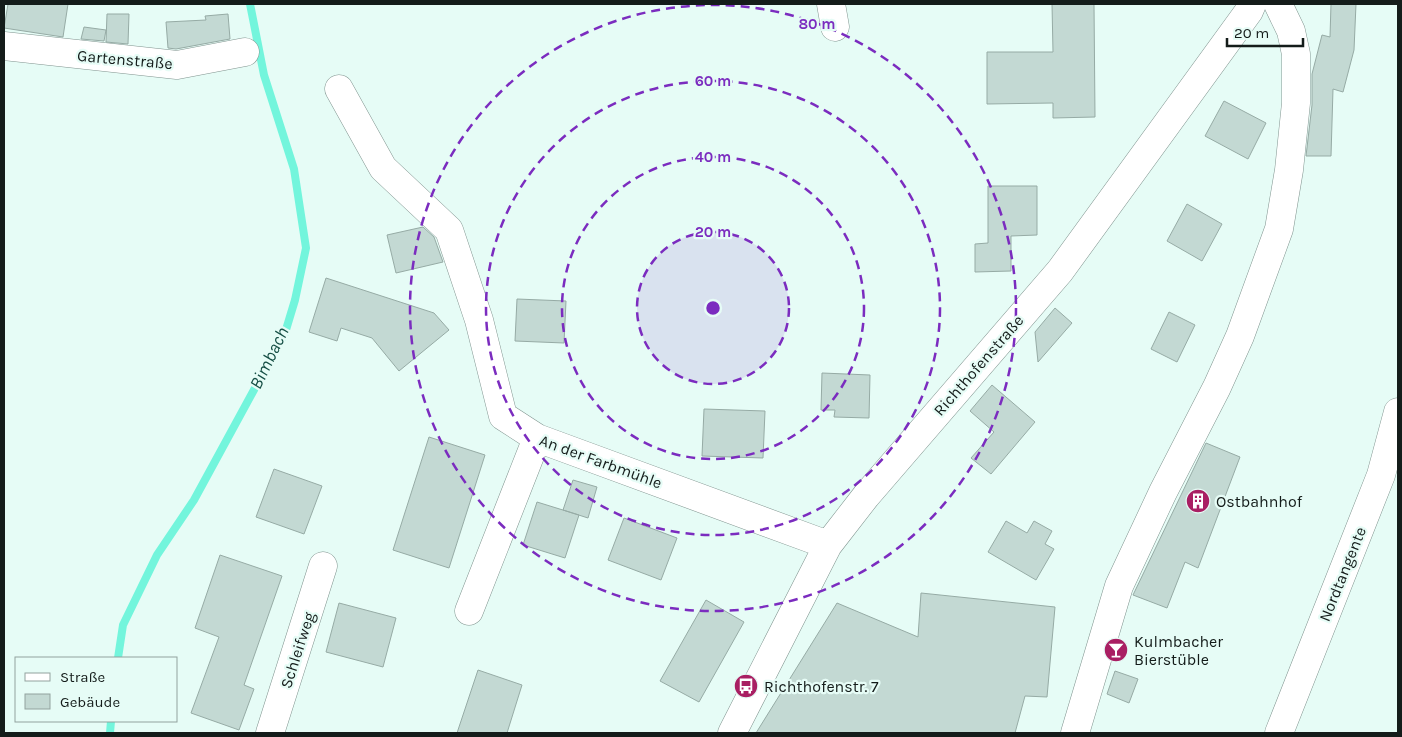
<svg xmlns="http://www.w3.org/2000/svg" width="1402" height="737" viewBox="0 0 1402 737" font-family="Karla,sans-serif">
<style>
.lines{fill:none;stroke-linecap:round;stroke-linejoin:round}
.stream{stroke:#73f5dc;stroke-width:8}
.building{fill:#c3d9d3;stroke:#96aba5}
.minor-casing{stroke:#80948f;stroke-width:29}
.major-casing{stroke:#80948f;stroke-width:29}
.minor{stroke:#fff;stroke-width:28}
.major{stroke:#fff;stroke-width:28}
.ring{fill:none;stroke:#7b2cbf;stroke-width:2.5;stroke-dasharray:9 6}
.labels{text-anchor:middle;stroke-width:4.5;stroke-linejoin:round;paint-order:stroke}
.street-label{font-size:16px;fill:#141c1a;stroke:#e6fcf6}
.poi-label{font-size:16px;fill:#141c1a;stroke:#e6fcf6;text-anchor:start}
.water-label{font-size:18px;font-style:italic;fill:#164f45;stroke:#e6fcf6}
.centre{fill:#7b2cbf;stroke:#e6fcf6;stroke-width:2.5}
.ring-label{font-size:15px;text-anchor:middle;font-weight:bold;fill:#7b2cbf;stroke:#e6fcf6;stroke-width:4.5;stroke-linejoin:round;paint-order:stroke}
</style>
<rect width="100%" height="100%" fill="#e6fcf6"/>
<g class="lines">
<!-- stream -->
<path class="stream" d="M118,658L123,625L157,555L194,500L285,333L295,300L306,248L294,169L264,75L250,4
M110,733L111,721"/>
</g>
<!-- building -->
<path class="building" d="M8,4H68L63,37L4,28Z
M1052,4H1094L1095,117L1053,118V103L987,104V52H1053Z
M1331,4H1356L1354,50L1343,92L1333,89L1331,156H1306L1312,105V74L1322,35L1330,37Z
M107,14H129L128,44L106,42Z
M228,14L230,39L176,49L168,48L166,22L206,20L205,16Z
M84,27L106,30L104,41L81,39Z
M1224,101L1266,123L1248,159L1205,136Z
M988,186H1037V235L1011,236V271L975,272V244L988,243Z
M1187,204L1222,224L1202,261L1167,241Z
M423,227L434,237L443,262L396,273L387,235Z
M326,278L434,313L449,330L399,371L372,338L341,328L337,341L309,332Z
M517,299L566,301L564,343L515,341Z
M1055,308L1072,323L1038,362L1035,332Z
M1169,312L1195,325L1177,362L1151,349Z
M822,373L870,375L869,418L834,417L835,410H821Z
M992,385L1035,422L991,474L971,458L994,432L970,411Z
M704,409L765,411L763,458L702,456Z
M429,437L485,455L449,568L393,550Z
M1206,443L1240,457L1198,568L1185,562L1167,608L1133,595Z
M274,469L322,486L304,534L256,517Z
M573,480L597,487L588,518L563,510Z
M537,502L579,515L565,558L523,545Z
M624,518L677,538L661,580L608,560Z
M1006,521L1027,533L1034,521L1052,531L1045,544L1054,549L1036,580L988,552Z
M220,555L282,576L244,685L254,689L239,730L191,713L219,637L195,628Z
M921,593L1055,607L1047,697L1025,696L1015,733H756L837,603L918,637Z
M706,600L744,622L699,702L660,681Z
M339,603L396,618L383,667L326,652Z
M478,670L522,685L507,733H457Z
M1115,671L1138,679L1129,703L1107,694Z"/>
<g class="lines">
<!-- minor casing -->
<g class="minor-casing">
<path id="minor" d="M831,4L835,27
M4,46L177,65L245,52
M339,89L383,168L449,230L479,320L503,416L537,438L828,545
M469,611L537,438
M270,733L323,566
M732,733L828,545L866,496L1060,271L1249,11L1252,4
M1075,733L1119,586L1163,492L1217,387L1240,336L1279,229L1289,170L1296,103V54L1291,31L1278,4"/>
</g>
<!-- major casing -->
<g class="major-casing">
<path id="major" d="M1279,733L1381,475L1398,412"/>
</g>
<!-- minor -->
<use href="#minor" class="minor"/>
<!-- major -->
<use href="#major" class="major"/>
</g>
<!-- distance rings -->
<circle cx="713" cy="308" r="76" fill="#7b2cbf" fill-opacity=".12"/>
<g class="ring">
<circle cx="713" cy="308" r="76"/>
<circle cx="713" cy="308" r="151"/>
<circle cx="713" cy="308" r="227"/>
<circle cx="713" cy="308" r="303"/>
</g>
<!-- icons -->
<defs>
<g id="building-disc" transform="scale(1.25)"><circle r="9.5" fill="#a91f63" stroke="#e6fcf6"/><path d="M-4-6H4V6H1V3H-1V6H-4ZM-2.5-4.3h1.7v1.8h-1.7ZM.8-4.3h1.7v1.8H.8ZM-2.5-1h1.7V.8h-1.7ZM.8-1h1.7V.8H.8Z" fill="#fff"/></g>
<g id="bar-disc" transform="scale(1.25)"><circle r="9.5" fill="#a91f63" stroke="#e6fcf6"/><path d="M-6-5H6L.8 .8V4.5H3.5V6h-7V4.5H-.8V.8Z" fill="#fff"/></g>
<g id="bus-disc" transform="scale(1.25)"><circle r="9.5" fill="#a91f63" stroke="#e6fcf6"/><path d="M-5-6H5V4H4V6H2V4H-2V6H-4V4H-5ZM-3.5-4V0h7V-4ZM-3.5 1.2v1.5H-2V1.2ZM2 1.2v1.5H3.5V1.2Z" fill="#fff"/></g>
</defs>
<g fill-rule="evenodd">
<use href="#building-disc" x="1198" y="501"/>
<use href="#bar-disc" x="1116" y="650"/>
<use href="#bus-disc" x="746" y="686"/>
</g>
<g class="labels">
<!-- street labels -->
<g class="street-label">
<text transform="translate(125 59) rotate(5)" y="6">Gartenstraße</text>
<text transform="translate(978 365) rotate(-49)" y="6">Richthofenstraße</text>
<text transform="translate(601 461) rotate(20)" y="6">An der Farbmühle</text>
<text transform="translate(1342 574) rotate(-68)" y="6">Nordtangente</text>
<text transform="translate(297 650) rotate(-72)" y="6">Schleifweg</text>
</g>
<!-- poi labels -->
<g class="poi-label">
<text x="1216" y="507">Ostbahnhof</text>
<text x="1134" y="647">Kulmbacher<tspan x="1134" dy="18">Bierstüble</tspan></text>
<text x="764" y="692">Richthofenstr. 7</text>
</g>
<!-- water labels -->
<g class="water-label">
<text transform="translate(269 358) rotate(-64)" y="6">Bimbach</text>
</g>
</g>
<circle cx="713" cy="308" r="8" class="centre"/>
<g class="ring-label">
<text x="817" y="29">80 m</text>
<text x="713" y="86">60 m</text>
<text x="713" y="162">40 m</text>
<text x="713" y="237">20 m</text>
</g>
<!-- border -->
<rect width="1402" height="737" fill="none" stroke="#141c1a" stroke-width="10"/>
<!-- legend -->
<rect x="15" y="657" width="162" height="65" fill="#e6fcf6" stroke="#92a29e"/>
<rect x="25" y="673" width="25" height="8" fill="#ffffff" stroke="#92a29e"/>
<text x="60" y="682" font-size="15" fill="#141c1a">Straße</text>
<rect x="25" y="694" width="25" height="15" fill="#c3d9d3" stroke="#92a29e"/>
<text x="60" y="707" font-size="15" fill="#141c1a">Gebäude</text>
<!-- scale -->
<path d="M1227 38v8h76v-8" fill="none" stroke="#141c1a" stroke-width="2.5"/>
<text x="1234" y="38" font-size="15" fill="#141c1a" stroke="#e6fcf6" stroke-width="4" paint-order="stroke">20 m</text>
</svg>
